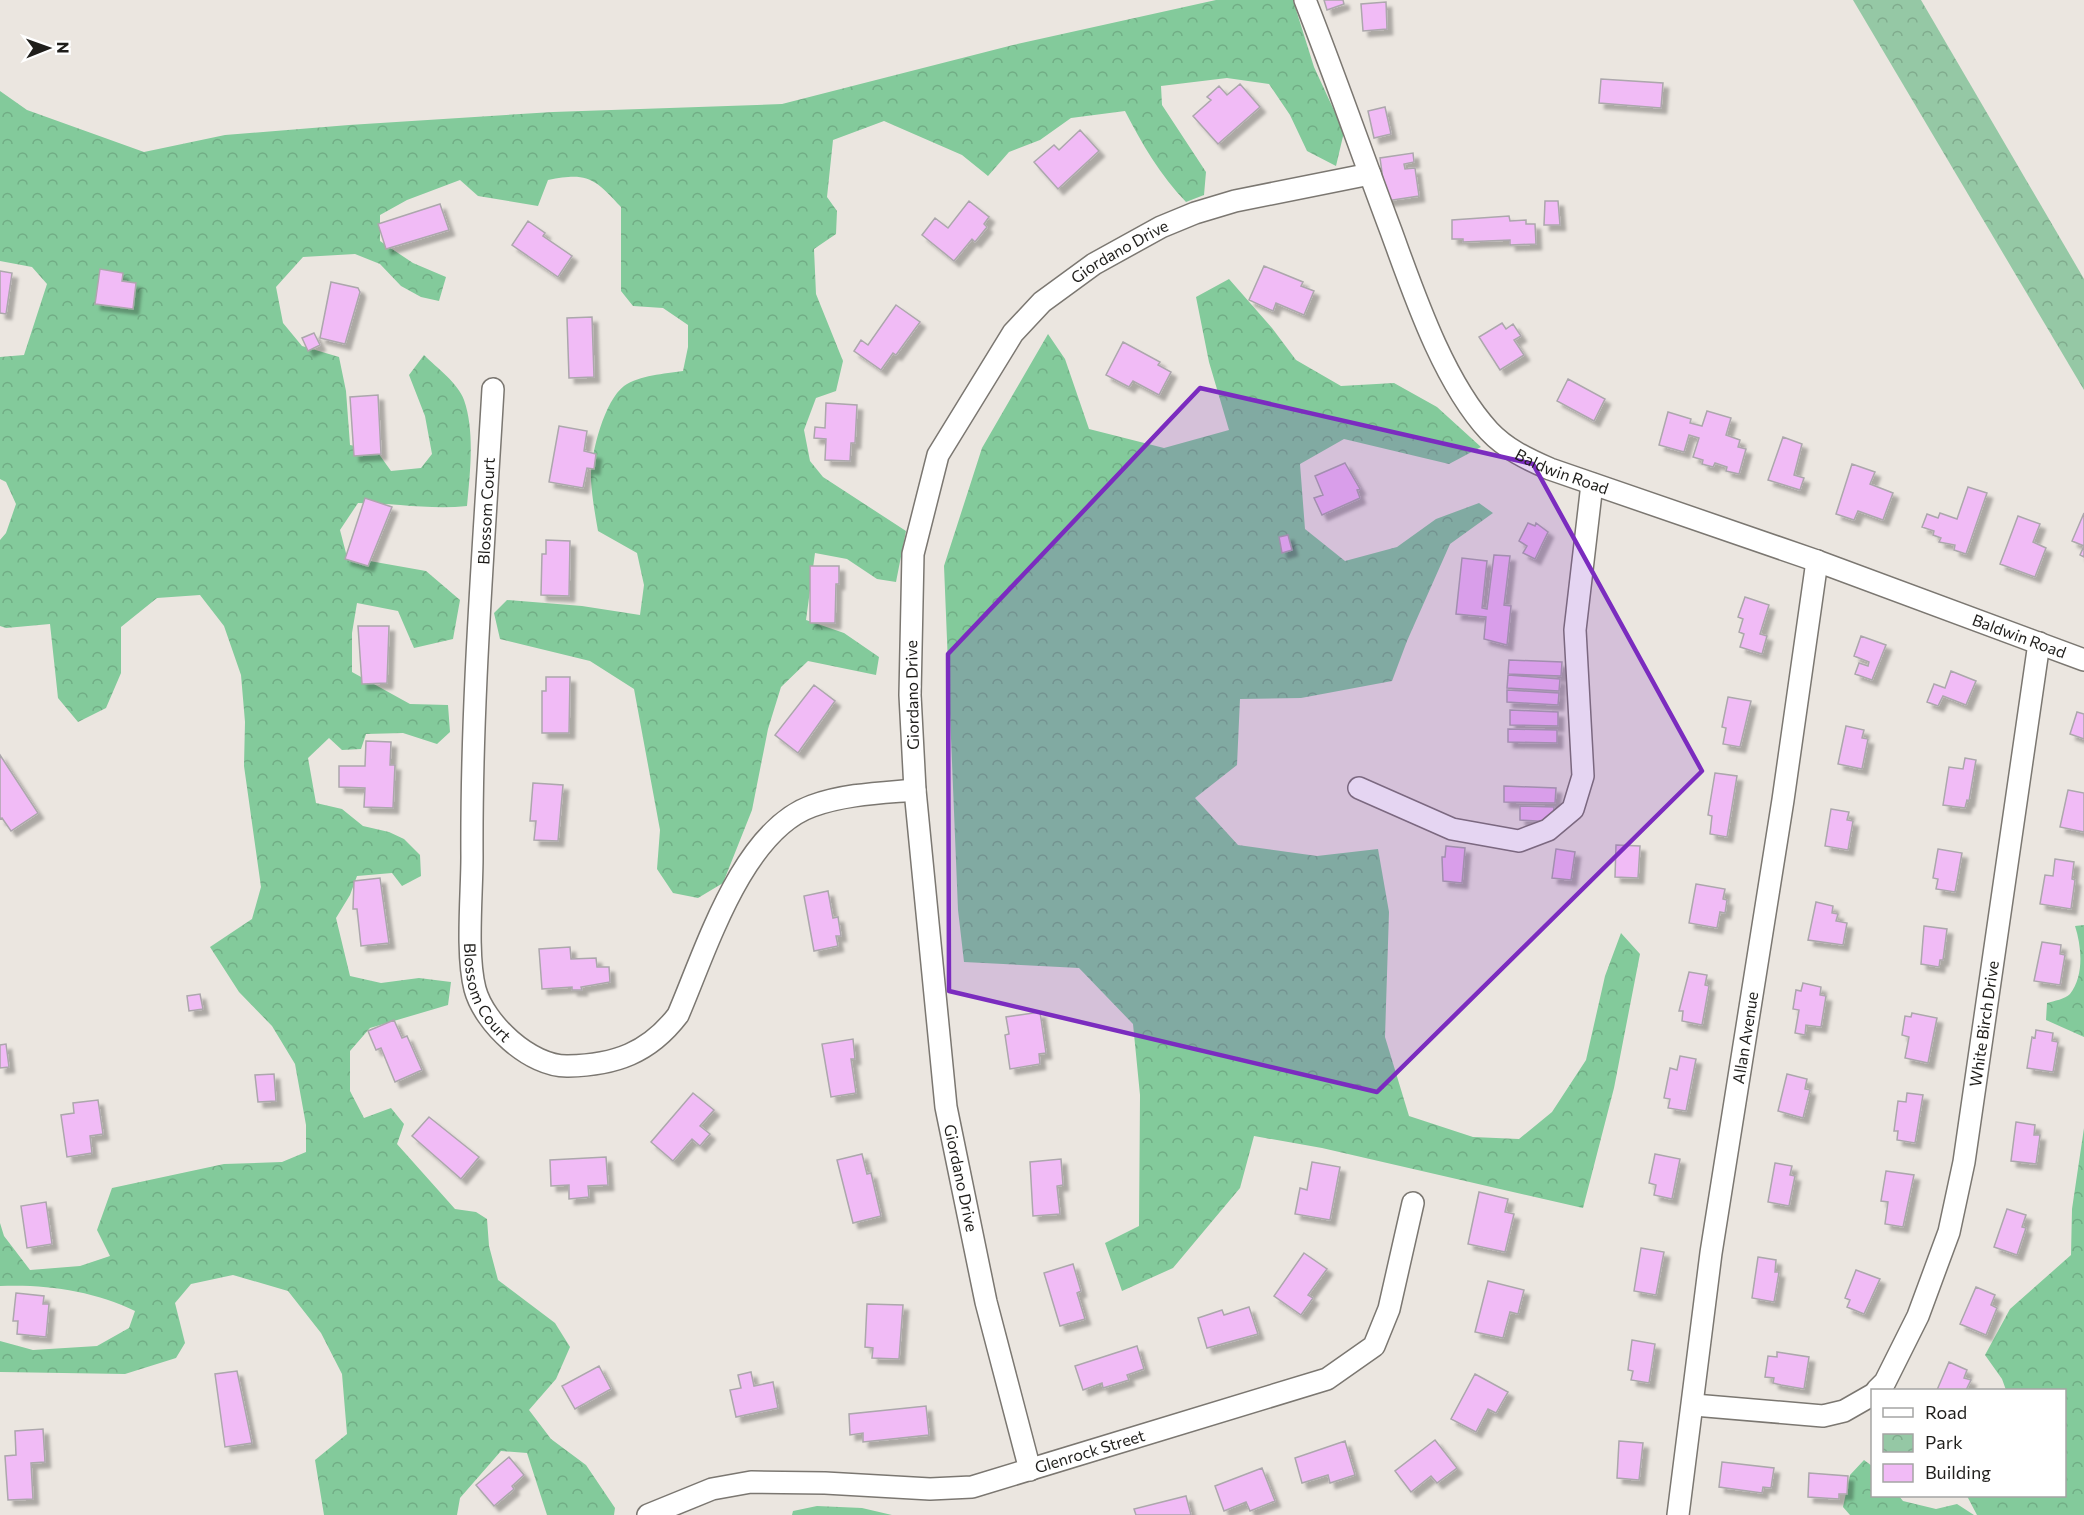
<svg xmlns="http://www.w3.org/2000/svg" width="2084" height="1515" viewBox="0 0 2084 1515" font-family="Commissioner,sans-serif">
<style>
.forest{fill:url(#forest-crowns)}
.park{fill:url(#park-crowns)}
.building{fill:#f1bbf6;stroke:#aca7ac;stroke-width:1.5;filter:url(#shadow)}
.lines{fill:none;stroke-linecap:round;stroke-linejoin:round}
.minor-casing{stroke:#7b7771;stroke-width:24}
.minor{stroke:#fff;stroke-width:21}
.marked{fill:#7b2cbf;fill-opacity:0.2;stroke:#7b2cbf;stroke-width:4.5;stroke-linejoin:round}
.labels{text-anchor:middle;stroke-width:4.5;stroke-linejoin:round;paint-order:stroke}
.street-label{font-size:16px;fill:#1f1e1b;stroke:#fff}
</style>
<defs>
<pattern id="forest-crowns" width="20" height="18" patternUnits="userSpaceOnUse" patternTransform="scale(1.5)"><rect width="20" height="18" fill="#83ca9b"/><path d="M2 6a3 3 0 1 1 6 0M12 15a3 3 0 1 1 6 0" fill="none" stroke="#71ad85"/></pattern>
<pattern id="park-crowns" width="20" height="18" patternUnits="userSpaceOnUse" patternTransform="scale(1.5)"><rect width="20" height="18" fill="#95c8a5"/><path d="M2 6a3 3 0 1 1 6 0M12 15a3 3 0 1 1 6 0" fill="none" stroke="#80ab8d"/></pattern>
<filter id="shadow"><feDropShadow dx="5.5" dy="5.5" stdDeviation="1.5" flood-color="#0004"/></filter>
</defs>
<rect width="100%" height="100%" fill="#ebe6e0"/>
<!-- forest -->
<path class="forest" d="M1216,0H1293L1314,67L1344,132L1336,166L1307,151L1290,115L1269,84L1227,78L1161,86L1162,105L1206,172L1204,195L1186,202C1160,175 1142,144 1125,111L1071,118L1040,140L1009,152L988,176L962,155L884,121L833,140L827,197L837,211L836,234L814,249L816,294L843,361L836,391L816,398L804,430L810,461L823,477L906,531L896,582L877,579L847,559L815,553L806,620L844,633L879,657L876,675L808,661L781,687L768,729L752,810L723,883L698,898L673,893L657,869L660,830L634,689L590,661L500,639L494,613L507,600L582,606L640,615L644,585L637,553L598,531C595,514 592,497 591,480C590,456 604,401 624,386C640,375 664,374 683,371L688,347V325L663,308L633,306L621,291V207C594,178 588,172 548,180L538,206L478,196L460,180L407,200L380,215V241L413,263L446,277L439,301L421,297L401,286L380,264L355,254L303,257L276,287L283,323L302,346L339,357L346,391L350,445L376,450L391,471L421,468L432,454L425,416L409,375L424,355C437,368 458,383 464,400C475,431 470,474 467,506C431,510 394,503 358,503L340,530L347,557L426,571L460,600L453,639L414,648L398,611L357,603L352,633V672L410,704L448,705L450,732L437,744L403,733L366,734L361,749L342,750L329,738L308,758L316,803L342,809L363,826L389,832L404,839L420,855L421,876L402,886L392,873L357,876L350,895L336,918L350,976L381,983L419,978L451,982L448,1005L370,1028L350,1051V1091L364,1118L391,1108L404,1124L397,1144L455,1209L476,1212L487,1219L489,1246L498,1280L555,1323L570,1347L556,1379L529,1410L551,1439L586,1465L615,1508L614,1515H547L527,1453L501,1451L460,1498L457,1515H324L315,1460L347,1434L342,1374L321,1333L288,1291L233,1275L191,1284L175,1303L185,1343L176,1358L125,1374L0,1372V1341L33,1350L97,1346L129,1328L135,1311C94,1291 46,1284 0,1286V1223L4,1236L30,1270L80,1266L110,1256L97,1230L112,1188L224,1164L282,1162L306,1152V1125L295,1064L272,1026L239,992L210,947L252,919L261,887L244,766L245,722L241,675L224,626L200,595L157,598L121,627V673L106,708L78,722L58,698L50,624L6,628L0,626V540L6,533L16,504L6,482L0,479V357L24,355L47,284L32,267L0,261V91L27,110L144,152L225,135L349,125L553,112L782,104L1013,45Z
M1229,279L1272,328L1296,360L1341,386L1394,383L1437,407L1481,447L1449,464L1344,439L1300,464L1305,529L1345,561L1397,547L1436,519L1479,503L1493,513L1450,544L1407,641L1392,681L1301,698L1240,699L1237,765L1195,798L1238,845L1317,856L1378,849L1389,912L1385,1037L1409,1116L1473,1137L1519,1139L1552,1112L1586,1060L1605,976L1621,933L1640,954L1614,1088L1583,1208L1322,1148L1254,1136L1240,1188L1173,1268L1122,1291L1105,1243L1139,1226L1140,1095L1133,1024L1079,968L964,962L958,910L944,566L982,448L1048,334L1065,359L1089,429L1164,448L1229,430L1209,362L1196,297Z
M2084,925V1037L2046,1020L2047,1003C2054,1001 2065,999 2070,994C2084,976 2082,948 2075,926Z
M2084,1128V1515H1977L1967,1496H2064V1390H2006L2002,1379L1985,1355L2010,1309L2071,1255L2072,1209Z
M1864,1460L1872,1466V1496H1899L1903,1501L1936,1509L1957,1504L1974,1515H1850L1843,1507L1850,1475Z
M817,1506L862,1508L892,1515H792L793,1511Z"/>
<!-- park -->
<path class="park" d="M1853,0H1921L2084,279V390Z"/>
<!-- building -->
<path class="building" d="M1324,0H1343L1344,4L1327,10Z
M1386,2L1387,29L1363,31L1361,4Z
M1601,79L1663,83L1661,108L1599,103Z
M1240,84L1260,107L1218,144L1193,116L1211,100L1207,97L1219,86L1227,95Z
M1385,107L1391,134L1374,138L1368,111Z
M1080,130L1099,151L1058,189L1034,162L1054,145L1059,150Z
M1413,153L1414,162L1404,164L1405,169L1415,168L1419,196L1386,201L1380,158Z
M969,201L989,217L984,224L987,227L975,242L972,239L954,261L922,235L935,218L948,228Z
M1545,201H1558L1560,225H1544Z
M440,204L449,230L386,249L378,224Z
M1509,216L1510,221L1526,220V224H1535L1536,244L1510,245V240L1463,242V239H1452V220Z
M528,221L545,233L543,236L572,256L558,277L512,245Z
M1264,266L1303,282L1301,286L1314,291L1304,315L1276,303L1273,311L1249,300Z
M100,269L123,273L122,281L136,283L133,309L95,304Z
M0,271L12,273L6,314L0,313Z
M331,282L358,288L360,292L345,344L320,338Z
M896,305L920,322L896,355L893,353L881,370L854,351L861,340L868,345Z
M592,317L594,377L569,378L567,318Z
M1502,323L1506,329L1513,324L1521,336L1514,340L1524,355L1500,370L1479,337Z
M314,333L320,345L308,351L302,338Z
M1123,342L1160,362L1158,365L1171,372L1159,395L1133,381L1129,387L1106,375Z
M1568,379L1605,399L1594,421L1557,401Z
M378,395L381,454L354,456L350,397Z
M826,403L857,405L855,443H851L850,461L825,460L826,439L814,438L815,427L825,428Z
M1707,411L1731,418L1726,435L1740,440L1738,447L1746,449L1739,474L1726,471L1727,467L1715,463L1713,467L1702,464L1703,460L1693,457L1699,438L1689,435L1684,452L1659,445L1668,412L1691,419L1690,423L1702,426Z
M559,426L587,431L584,451L596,454L594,469L587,468L583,488L549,482Z
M1783,437L1802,444L1794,475L1804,478L1800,490L1768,480Z
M1345,463L1360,489L1357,490L1360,498L1322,515L1314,498L1323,495L1315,476Z
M1852,464L1875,472L1870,484L1893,493L1883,520L1858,511L1854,520L1836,514Z
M1968,487L1987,493L1966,554L1954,550L1955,545L1939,542L1941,538L1933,535L1934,531L1922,527L1927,514L1938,518L1940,513L1957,519Z
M365,498L392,507L368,566L345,559Z
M2084,513V557L2080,555L2084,546L2072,541Z
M2018,516L2040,524L2033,542L2046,548L2035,577L2000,564Z
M1528,523L1535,526L1536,523L1548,532L1535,559L1523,553L1527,546L1519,541Z
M1288,535L1292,550L1282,553L1279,537Z
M546,540L570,541L569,596L541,595L542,554H546Z
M1494,555L1510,556L1504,605L1511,606L1507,645L1484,639L1486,617L1456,614L1462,558L1487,561L1482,608L1487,609Z
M810,566H839V584H836L835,623H810Z
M1745,597L1769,605L1760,634L1767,636L1762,654L1740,647L1744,634L1739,632L1743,619L1738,617Z
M358,626H389L387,683L362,684Z
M1861,636L1886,645L1872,680L1855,674L1859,663L1868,666L1869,662L1854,656Z
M1509,660L1562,662L1561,676L1508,674Z
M1951,671L1976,681L1966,705L1943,696L1938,706L1927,702L1934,684L1945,688Z
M1508,675L1560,679L1559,691L1507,688Z
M546,677H570L569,733H542V691H546Z
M814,685L835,701L798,753L775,735Z
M1507,690L1559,693L1558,705L1507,702Z
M1728,697L1751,701L1740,747L1723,744L1726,728L1722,727Z
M1510,710L1558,712V726L1510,725Z
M2077,712L2084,714V739L2070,734Z
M1846,726L1864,730L1862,738L1868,739L1862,769L1838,764Z
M1508,729L1557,730V743L1508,742Z
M366,741L391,742L390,765H395L393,808L364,807L365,788L339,787V766H365Z
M0,755L38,813L11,831L2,818L0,819Z
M1965,758L1976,760L1969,801L1967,800L1965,808L1943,805L1949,767L1963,769Z
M1715,773L1737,776L1727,837L1710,834L1712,816L1708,815Z
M533,783L563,785L558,841L534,840L536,821H530Z
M1504,786L1556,788L1555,803L1504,802Z
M2068,790L2084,793V832L2060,827Z
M1520,806L1554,807L1553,822L1520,820Z
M1831,809L1849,812L1847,820L1853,821L1848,850L1825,846Z
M1616,845L1640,846L1638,878L1615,877Z
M1446,846L1465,848L1462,883L1443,881L1442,857H1445Z
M1556,849L1575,852L1571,880L1552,878Z
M1938,849L1962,853L1955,892L1936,889L1938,879L1933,878Z
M2055,859L2074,862L2072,879L2075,880L2071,909L2040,904L2045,875L2053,876Z
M380,878L389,943L361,946L357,909H353L354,881Z
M1696,884L1725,889L1723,899L1727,900L1725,913L1720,912L1717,928L1689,923Z
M828,891L833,918L838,917L841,936H836L838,946L814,951L804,896Z
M1816,902L1833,906L1832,913L1838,914L1836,921L1847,923L1843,945L1808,940Z
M1924,926L1947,929L1943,960H1940L1939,967L1921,964Z
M2042,942L2061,945L2060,954L2065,955L2060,985L2034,981Z
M570,947L571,959L596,958L597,967H609L610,982L581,987L582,990H572V987L542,989L539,949Z
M1689,972L1707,975L1705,985L1709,986L1702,1025L1682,1021L1683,1011H1679Z
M1803,983L1821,987L1820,995L1826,996L1821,1027L1806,1025L1805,1035L1795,1033L1799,1010L1793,1009L1796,990L1801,991Z
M200,994L203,1009L189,1011L187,996Z
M1040,1012L1046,1053L1039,1054L1040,1064L1010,1069L1005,1035L1009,1034L1006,1017Z
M1912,1013L1937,1018L1928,1063L1905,1058L1909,1037L1902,1035L1905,1016L1911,1017Z
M394,1020L402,1038L407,1036L422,1070L395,1082L381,1048L376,1050L368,1031Z
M2036,1030L2053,1033L2052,1041L2058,1042L2053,1072L2027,1068L2032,1037L2035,1038Z
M853,1039L855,1059H851L856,1093L831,1097L822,1044Z
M6,1044L9,1067L0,1068V1045Z
M1680,1056L1696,1059L1686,1111L1668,1108L1670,1099L1664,1098L1670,1068L1677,1070Z
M274,1074L276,1101L258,1102L255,1075Z
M1787,1074L1807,1079L1805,1089L1810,1090L1803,1118L1778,1111Z
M693,1093L714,1110L700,1126L710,1134L700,1146L692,1139L673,1161L651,1142Z
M1907,1093L1923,1095L1915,1143L1897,1140L1898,1131H1894L1898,1101L1906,1102Z
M98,1100L103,1134L90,1136L92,1153L67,1157L61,1115L74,1113L73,1103Z
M429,1117L479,1157L461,1179L412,1136Z
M2016,1122L2035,1125L2034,1135H2040L2036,1164L2011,1161Z
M862,1154L867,1174L871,1173L881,1216L853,1223L837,1160Z
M1655,1154L1680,1159L1672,1199L1654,1195L1656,1185L1649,1183Z
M606,1157L608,1185L588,1186L589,1197L569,1199V1185L551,1186L550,1160Z
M1061,1159L1063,1185L1057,1186L1060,1214L1033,1216L1030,1162Z
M1312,1162L1340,1167L1330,1220L1295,1214L1300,1188L1307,1190Z
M1775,1163L1792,1166L1790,1175L1795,1176L1789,1206L1768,1202Z
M1886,1171L1914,1175L1903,1227L1885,1224L1888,1202L1881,1201Z
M1479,1192L1508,1199L1505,1212L1514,1214L1505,1252L1468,1244Z
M46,1202L52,1244L27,1248L21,1206Z
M2007,1209L2026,1215L2022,1227L2026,1228L2017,1255L1994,1247Z
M1641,1248L1664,1252L1656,1295L1634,1291Z
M1304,1253L1327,1269L1308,1295L1313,1298L1301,1315L1274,1296Z
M1758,1257L1776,1260L1775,1272H1779L1774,1302L1752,1298Z
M1073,1264L1081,1291L1077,1293L1085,1319L1060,1326L1044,1273Z
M1856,1270L1880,1279L1864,1314L1847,1307L1850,1300L1845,1298Z
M1488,1281L1524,1290L1518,1314L1510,1312L1503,1338L1475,1332Z
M1976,1287L1995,1295L1991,1305L1997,1308L1986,1335L1960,1324Z
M16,1293L44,1296L43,1304H49L46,1337L17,1334L18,1321H13Z
M867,1304L903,1305L899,1359L872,1358L873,1348L865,1347Z
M1249,1307L1258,1334L1207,1348L1198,1318L1222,1310L1224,1315Z
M1632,1340L1655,1344L1649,1383L1631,1380L1633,1371L1628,1370Z
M1137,1346L1144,1369L1127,1375L1129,1380L1103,1388L1102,1383L1083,1390L1075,1366Z
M1777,1352L1809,1357L1804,1389L1781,1385L1773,1383L1774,1378L1765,1377L1768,1356L1777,1357Z
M1949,1362L1967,1370L1964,1378L1971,1380L1966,1390H1937Z
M599,1366L611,1389L575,1409L562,1386Z
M237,1371L252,1443L225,1447L215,1374Z
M751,1372L754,1386L773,1382L778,1408L736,1417L730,1390L741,1388L738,1375Z
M1475,1374L1508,1392L1496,1413L1488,1409L1476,1432L1451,1419Z
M926,1406L929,1435L863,1442V1433L850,1435L849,1414Z
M43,1429L45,1462L31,1463L33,1499L8,1500L5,1456L16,1455L15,1431Z
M1435,1440L1457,1468L1437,1483L1431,1476L1411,1492L1395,1471Z
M1345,1441L1355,1475L1330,1483L1328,1475L1302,1483L1295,1458Z
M1619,1441L1643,1443L1639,1480L1617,1478Z
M509,1457L524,1475L512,1486L514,1489L494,1506L476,1485Z
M1722,1462L1774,1468L1771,1488L1763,1487L1762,1493L1719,1487Z
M1262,1468L1275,1501L1250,1511L1246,1502L1224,1511L1215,1486Z
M1809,1473L1848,1476L1847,1494H1839V1499L1808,1497Z
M1186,1496L1191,1515H1136L1134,1509Z"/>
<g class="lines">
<!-- minor casing -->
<g class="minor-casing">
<g id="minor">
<path id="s1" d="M1305,0C1335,76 1362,154 1391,231C1414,294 1443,381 1489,431C1506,449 1527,459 1550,469L1817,561L2084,660"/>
<path id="s2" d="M493,389C484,545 471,701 472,857C472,894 466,954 475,989C484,1023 530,1067 568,1066C615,1065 649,1053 678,1015C706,950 742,831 812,806C845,794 881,793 915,790"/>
<path d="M1359,788L1452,829L1519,841L1548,830L1573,809L1583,776L1575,630L1592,484"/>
<path id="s3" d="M1877,1390L1885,1382L1918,1316L1949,1232L1964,1162L2039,643"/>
<path d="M1694,1405L1823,1416L1844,1411L1872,1395"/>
<path id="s4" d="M1030,1470L986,1302L946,1107L915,790L910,695L913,554L938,455L1013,333L1042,302L1094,264L1161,227L1195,213L1235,201L1370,174"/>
<path id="s5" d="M648,1515L712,1489L751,1482L825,1483L930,1489L972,1487L1327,1379L1374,1346L1389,1309L1413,1203"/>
<path id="s6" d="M1678,1515L1711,1253L1783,800L1817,561"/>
</g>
</g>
<!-- minor -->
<use href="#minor" class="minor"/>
</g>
<!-- marked area -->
<path class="marked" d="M1200,388L1533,464L1702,771L1377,1092L949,991L948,654Z"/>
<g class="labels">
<!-- street labels -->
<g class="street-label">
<text dy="6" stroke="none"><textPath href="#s4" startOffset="1308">Giordano Drive</textPath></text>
<text dy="6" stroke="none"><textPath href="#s1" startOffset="555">Baldwin Road</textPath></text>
<text transform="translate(486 511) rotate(-87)" y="6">Blossom Court</text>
<text dy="6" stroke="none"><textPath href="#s1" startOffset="1041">Baldwin Road</textPath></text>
<text transform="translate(912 695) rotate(-91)" y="6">Giordano Drive</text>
<text dy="6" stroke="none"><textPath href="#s2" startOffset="608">Blossom Court</textPath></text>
<text dy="6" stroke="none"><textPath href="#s3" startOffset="386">White Birch Drive</textPath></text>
<text dy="6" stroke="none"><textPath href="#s6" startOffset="482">Allan Avenue</textPath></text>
<text transform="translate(961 1178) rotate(78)" y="6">Giordano Drive</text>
<text dy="6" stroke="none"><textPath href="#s5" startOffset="453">Glenrock Street</textPath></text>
</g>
</g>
<!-- legend -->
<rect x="1871" y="1389" width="195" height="108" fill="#ffffff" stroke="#a5a5a4" stroke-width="1.5"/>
<rect x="1883" y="1408" width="30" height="9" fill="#ffffff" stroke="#a5a5a4" stroke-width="1.5"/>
<text x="1925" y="1419" font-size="18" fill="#1f1e1b">Road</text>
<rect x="1883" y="1434" width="30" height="18" fill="url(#park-crowns)" stroke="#a5a5a4" stroke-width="1.5"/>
<text x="1925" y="1449" font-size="18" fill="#1f1e1b">Park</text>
<rect x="1883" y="1464" width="30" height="18" fill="#f1bbf6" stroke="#a5a5a4" stroke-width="1.5"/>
<text x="1925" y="1479" font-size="18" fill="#1f1e1b">Building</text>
<!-- north arrow -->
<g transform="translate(48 48) rotate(89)" stroke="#ffffff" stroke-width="4.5" paint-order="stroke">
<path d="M0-4.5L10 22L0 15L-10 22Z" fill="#1f1e1b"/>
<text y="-9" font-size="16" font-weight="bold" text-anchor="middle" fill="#1f1e1b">N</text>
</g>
</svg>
